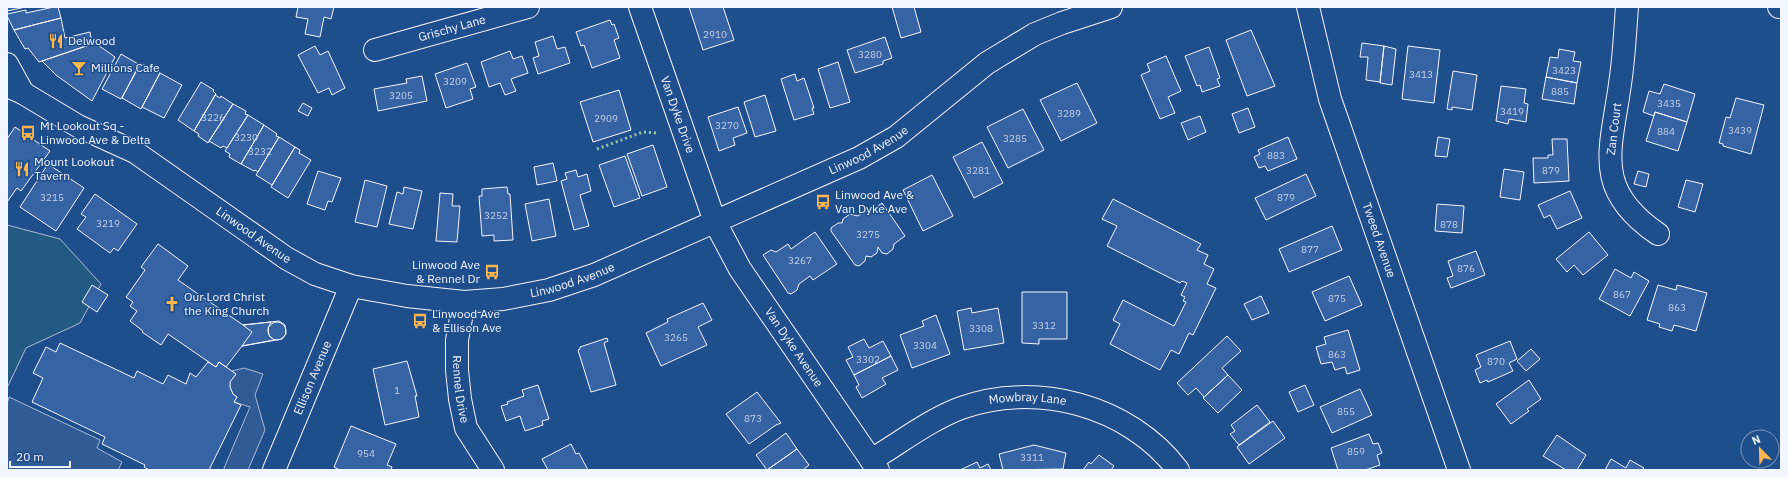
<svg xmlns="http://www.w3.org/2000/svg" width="1788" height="477" viewBox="0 0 1788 477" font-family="'IBM Plex Sans',sans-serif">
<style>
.green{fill:#245a82;stroke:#a8bbd7}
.parking{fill:#305b95;stroke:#a8bbd7}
.building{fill:#3563a3;stroke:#f2f6ff}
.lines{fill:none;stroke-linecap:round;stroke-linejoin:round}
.minor-casing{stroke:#f2f6ff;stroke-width:24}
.major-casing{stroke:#f2f6ff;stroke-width:24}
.minor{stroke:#1f4e8c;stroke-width:22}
.major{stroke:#1f4e8c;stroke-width:22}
.hedge{stroke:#97c8a6;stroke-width:3;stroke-dasharray:2 3;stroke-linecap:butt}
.labels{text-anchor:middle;stroke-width:3;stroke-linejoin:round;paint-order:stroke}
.number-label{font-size:10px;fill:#c3d1e8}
.street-label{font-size:12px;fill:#f2f6ff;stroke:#1f4e8c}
.poi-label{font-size:12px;fill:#f2f6ff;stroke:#1f4e8c;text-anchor:start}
</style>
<rect width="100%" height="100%" fill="#1f4e8c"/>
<!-- green -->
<path class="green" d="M7,225L60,239L101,284L80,323L26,348L7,388Z"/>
<!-- parking -->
<path class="parking" d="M244,368L263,374L255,395L265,430L248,470H225L224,468L250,407L234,402L237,397L233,394L230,387V382L236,374L232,371Z
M9,397L100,440L97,448L122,462L118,470H7V404Z"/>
<!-- building -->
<path class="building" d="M7,7H26L7,11Z
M54,7H58L61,18L14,30L7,16V14L26,10V13Z
M298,7H334L331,19L324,17L320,37L305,34L308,19L296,17Z
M689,7H723L734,40L703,50Z
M892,7H914L921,32L901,38Z
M61,18L65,38L90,32L92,44L39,62L28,48L25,49L14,30Z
M610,20L612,25L614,24L619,38L614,40L620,58L592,68L584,45L581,46L576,32Z
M1251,30L1275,86L1247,96L1226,40Z
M553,36L557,49L565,47L570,63L538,74L533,58L539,56L535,42Z
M885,37L892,58L883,61V64L855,73L847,50Z
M95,43L115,57L92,101L56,75L42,61Z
M1362,43L1384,46L1380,82L1366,80L1368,57H1360Z
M315,46L320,55L328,51L345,88L332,95L329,88L318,93L298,55Z
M1384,46L1396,49L1392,85L1380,83Z
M1408,46L1440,50L1434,103L1402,99Z
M1209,47L1220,78L1217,79L1220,86L1202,92L1200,85L1197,86L1185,56Z
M1559,49L1575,52L1573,61L1581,62L1577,83L1546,77L1550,57L1558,58Z
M510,51L513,59L522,56L528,73L511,79L516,91L505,95L500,83L489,87L481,62Z
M121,54L140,65L121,99L102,89Z
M1166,56L1181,91L1168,97L1175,113L1160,119L1141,75L1150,71L1147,64Z
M838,62L850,102L830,108L818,69Z
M140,63L160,73L141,109L122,98Z
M467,63L476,87L470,89L473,99L446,108L435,74Z
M1453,71L1477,75L1472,110L1452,107V110L1447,109Z
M160,73L182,85L164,118L142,107Z
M795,74L797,81L804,78L814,108H812L814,114L794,120L781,79Z
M422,76L427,101L378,111L374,89L407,83L406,79Z
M1546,77L1577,83L1574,104L1542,99Z
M201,82L214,90L213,91L216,94L194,131L178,120Z
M1077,83L1097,123L1061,141L1040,100Z
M1664,84L1695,94L1687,122L1655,112L1654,116L1643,112L1649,91L1660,94Z
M1501,86L1526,89L1524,103L1528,104L1526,122L1509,119L1508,124L1496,121Z
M619,90L631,130L593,142L580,102Z
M215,95L220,98L221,96L233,104L208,143L198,136L199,134L194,131Z
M765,95L776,131L755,137L744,102Z
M1736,98L1764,105L1751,154L1723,146V144L1719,143L1726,117L1730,118Z
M303,103L312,108L308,116L298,111Z
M233,104L246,111L245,114L248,115L227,148L223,146L221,148L209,141Z
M738,107L747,133L733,138L735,145L719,151L708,117Z
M1248,108L1255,127L1239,133L1232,114Z
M1023,109L1044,150L1008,168L987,127Z
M1655,112L1687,122L1678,151L1646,141Z
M248,115L264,125L241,164L229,157L230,154L225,151Z
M1200,116L1206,132L1188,140L1181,123Z
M264,125L277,134L276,136L279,137L258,172L255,170L254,171L241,164Z
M15,127L50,151L21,191L17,188L7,202V139Z
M279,137L295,147L272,185L256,175Z
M1288,137L1297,159L1268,171L1265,166L1259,168L1254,157L1260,154L1258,150Z
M1438,137L1450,139L1447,157L1435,156Z
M1552,139H1567L1569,181L1534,183L1533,158H1548V155H1553Z
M982,142L1003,183L974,198L953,157Z
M653,145L667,187L642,196L627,154Z
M295,147L300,150L299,153L311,160L288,198L271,187Z
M625,156L640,198L614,207L599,165Z
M553,163L557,181L537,185L534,167Z
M48,164L84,188L56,231L20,207Z
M1504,169L1524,172L1520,200L1500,197Z
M576,170L578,177L587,174L591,191L580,195L589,226L574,230L561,181L567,179L565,173Z
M318,171L341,178L332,202L328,201L325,210L307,204Z
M1638,171L1649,174L1646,187L1634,184Z
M1306,174L1316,196L1266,220L1255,198Z
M932,175L953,216L923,231L903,190Z
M365,180L387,186L377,227L355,222Z
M1686,180L1703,184L1695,212L1678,207Z
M404,187L422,191L413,229L389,224L397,192L403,194Z
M507,187L508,194H510L513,240L494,241V235L482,236L479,196H482V189Z
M1570,191L1582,218L1557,229L1550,215L1544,218L1538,205Z
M440,193L453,194L452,206H460L457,242L436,241Z
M95,194L137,224L118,251L114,248L110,253L77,229L86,217L81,214Z
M549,199L556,236L532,241L525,204Z
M1113,199L1201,244L1197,250L1208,255L1204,264L1214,269L1207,284L1216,288L1193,335L1189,333L1179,354L1171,350L1160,370L1110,344L1120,324L1113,320L1123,300L1174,326L1186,302L1183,301L1185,297L1181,295L1187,283L1182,281L1180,283L1107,246L1117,226L1102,219Z
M882,203L905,236L894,244L893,249L887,254L882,253L878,247L877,253L871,257L866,256L865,261L859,266L855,265L831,231V228L838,223H842L843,219L850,214L858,216L865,211L870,212Z
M1437,204L1464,206L1462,233L1435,231Z
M1332,226L1342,250L1289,272L1279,249Z
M815,232L837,264L813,280L810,276L799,284L797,290L791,294L788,293L763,255L771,250L776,252L788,244L791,249Z
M1589,232L1608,255L1583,275L1574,265L1567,272L1556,259Z
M158,244L188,266L178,280L243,325L279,321L285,325L286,334L282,339L242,346L226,367L219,362L216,367L168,334L161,345L142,332L143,331L130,321L137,311L130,306L133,302L126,297L145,270L141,267Z
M1476,251L1485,275L1451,288L1447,278L1453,276L1448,261Z
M1615,269L1631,278L1634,272L1649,281L1630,316L1599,299Z
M1349,276L1362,305L1325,321L1312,292Z
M92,285L108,295L97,312L82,302Z
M1658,285L1676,290L1677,285L1707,293L1696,331L1674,325L1672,331L1659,327L1660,324L1647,320Z
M1022,292H1067V339H1039V344L1022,343Z
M1261,296L1269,313L1252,320L1244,304Z
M703,303L712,320L698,327L707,345L661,366L646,333L668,322L667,319Z
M971,308L972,313L998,308L1004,343L964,350L957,311Z
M936,315L950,354L912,368L900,335L924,326L922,321Z
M268 331a9 9 0 1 1 18 0a9 9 0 1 1-18 0Z
M271,322L268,328L269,335L274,340L242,346L252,332L243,325Z
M1348,330L1360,370L1347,374L1345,367L1335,370L1332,362L1321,364L1316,347L1326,344L1324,337Z
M1227,336L1241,351L1222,368L1228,375L1204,397L1196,388L1188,395L1177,383Z
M607,338L608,341L604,343L616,385L591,392L578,350L580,349V347Z
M864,339L869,348L883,341L891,356L854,375L846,360L853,357L848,347Z
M1510,341L1517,359L1509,363L1513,371L1488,382L1487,380L1480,383L1475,370L1481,367L1476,355Z
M60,343L134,378L137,371L163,384L168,375L186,384L190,373L196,377L208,362L216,367L219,362L236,374L230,382V387L233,394L237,397L234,402L241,405L209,470H149L144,467L145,465L102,444L105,437L32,402L43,378L33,373L46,347L56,352Z
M1531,349L1540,359L1526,371L1517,361Z
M891,356L898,370L882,378L886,384L862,398L856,387L859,385L854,375Z
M407,361L417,396H415L419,417L385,425L373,369Z
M1228,375L1242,390L1218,413L1203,398Z
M1529,380L1541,399L1527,409L1529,411L1511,424L1496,404Z
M538,385L549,419L542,421L543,425L525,431L520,416L506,421L501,406L508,404L507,402L524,396L522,390Z
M1305,385L1314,405L1298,412L1289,392Z
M1360,389L1372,415L1332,433L1320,407Z
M757,392L781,423L776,425L749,444L726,414Z
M1257,405L1270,422L1239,445L1230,434L1235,431L1231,425Z
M1273,421L1285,438L1249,464L1237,447Z
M351,426L396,444L387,465L392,467L391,470H340L334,467Z
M786,433L797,449L767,470L756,455Z
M1369,434L1373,444L1378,443L1382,453L1377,455L1380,465L1365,470H1338L1331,448Z
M1557,435L1586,455L1577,470H1566L1543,456Z
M571,444L576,454L579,453L588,470H548L542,459Z
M1034,445L1066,453L1063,469L1003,470L999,454Z
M797,449L809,465L803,470H767Z
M1099,455L1114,466L1111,470H1083L1089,462L1091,464Z
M1611,459L1626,468L1630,460L1644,468L1642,470H1605Z
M977,462L980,468L988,464L991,470H960Z"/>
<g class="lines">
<!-- minor casing -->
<g class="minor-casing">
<g id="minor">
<path id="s1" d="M640,7L715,222L740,269L878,470"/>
<path id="s2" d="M1308,7L1330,99L1459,470"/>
<path d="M1627,7C1625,32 1624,58 1620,84C1611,150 1592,189 1658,234"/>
<path id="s3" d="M375,50L528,7"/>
<path id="s4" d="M464,302L457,340V370L460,399L466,428L493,470"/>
<path id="s5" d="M871,460C900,443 929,420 961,408C1036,381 1129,405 1178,470"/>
<path id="s6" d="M274,470L351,286"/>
</g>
</g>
<!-- major casing -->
<g class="major-casing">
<g id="major">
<path d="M1779,7H1781"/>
<path d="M7,64L23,93"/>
<path id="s7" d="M7,86L23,93L78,126L135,152L286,258L315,274L351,286L407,296L464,302L503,299L549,290L594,275L859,158L896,137L987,63L1035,34L1062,23L1111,7"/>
</g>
</g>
<!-- minor -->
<use href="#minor" class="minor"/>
<!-- major -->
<use href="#major" class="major"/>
<!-- hedge -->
<path class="hedge" d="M597,149L643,132L657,133"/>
</g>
<!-- icons -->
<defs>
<g id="restaurant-bare" transform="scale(1.2)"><path d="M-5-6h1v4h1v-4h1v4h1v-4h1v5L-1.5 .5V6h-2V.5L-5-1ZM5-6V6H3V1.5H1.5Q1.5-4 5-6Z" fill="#ffb74d" stroke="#1f4e8c" stroke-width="2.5" paint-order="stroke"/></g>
<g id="bar-bare" transform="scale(1.2)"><path d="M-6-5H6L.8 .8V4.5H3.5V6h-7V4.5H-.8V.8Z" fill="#ffb74d" stroke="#1f4e8c" stroke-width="2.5" paint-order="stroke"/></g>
<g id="bus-bare" transform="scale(1.2)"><path d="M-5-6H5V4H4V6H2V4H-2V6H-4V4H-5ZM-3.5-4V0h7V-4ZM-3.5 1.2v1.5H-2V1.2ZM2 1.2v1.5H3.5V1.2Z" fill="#ffb74d" stroke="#1f4e8c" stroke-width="2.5" paint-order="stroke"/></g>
<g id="church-bare" transform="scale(1.2)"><path d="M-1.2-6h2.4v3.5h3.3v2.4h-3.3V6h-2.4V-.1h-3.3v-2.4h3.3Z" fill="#ffb74d" stroke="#1f4e8c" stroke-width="2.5" paint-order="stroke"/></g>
</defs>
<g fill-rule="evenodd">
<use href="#restaurant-bare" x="56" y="41"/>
<use href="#bar-bare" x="79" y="68"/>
<use href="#bus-bare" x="28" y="133"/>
<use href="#restaurant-bare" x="22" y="169"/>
<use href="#bus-bare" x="823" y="202"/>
<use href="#bus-bare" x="492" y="272"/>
<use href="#church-bare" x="172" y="304"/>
<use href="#bus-bare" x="420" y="321"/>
</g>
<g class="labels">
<!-- number labels -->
<g class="number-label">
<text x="715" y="38">2910</text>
<text x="870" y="58">3280</text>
<text x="1564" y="74">3423</text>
<text x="1421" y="78">3413</text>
<text x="455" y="85">3209</text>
<text x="1560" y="95">885</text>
<text x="401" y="99">3205</text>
<text x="1669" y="107">3435</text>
<text x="1512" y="115">3419</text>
<text x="1069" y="117">3289</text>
<text x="213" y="121">3226</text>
<text x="606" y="122">2909</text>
<text x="727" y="129">3270</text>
<text x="1740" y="134">3439</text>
<text x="1666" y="135">884</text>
<text x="246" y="141">3230</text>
<text x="1015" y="142">3285</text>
<text x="260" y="155">3232</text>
<text x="1276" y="159">883</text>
<text x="978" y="174">3281</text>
<text x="1551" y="174">879</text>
<text x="52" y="201">3215</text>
<text x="1286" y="201">879</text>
<text x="496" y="219">3252</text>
<text x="108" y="227">3219</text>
<text x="1449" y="228">878</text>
<text x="868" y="238">3275</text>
<text x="1310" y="253">877</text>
<text x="800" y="264">3267</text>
<text x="1466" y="272">876</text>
<text x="1622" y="298">867</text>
<text x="1337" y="302">875</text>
<text x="1677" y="311">863</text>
<text x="1044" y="329">3312</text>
<text x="981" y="332">3308</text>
<text x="676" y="341">3265</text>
<text x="925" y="349">3304</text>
<text x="1337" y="358">863</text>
<text x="868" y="363">3302</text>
<text x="1496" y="365">870</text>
<text x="397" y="394">1</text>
<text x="1346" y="415">855</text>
<text x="753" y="422">873</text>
<text x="1356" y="455">859</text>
<text x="366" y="457">954</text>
<text x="1032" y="461">3311</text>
</g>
<!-- street labels -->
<g class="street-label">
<text dy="4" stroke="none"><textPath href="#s3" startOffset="80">Grischy Lane</textPath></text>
<text dy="4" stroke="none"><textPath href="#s1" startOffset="114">Van Dyke Drive</textPath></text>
<text transform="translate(1614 129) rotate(-83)" y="4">Zan Court</text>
<text dy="4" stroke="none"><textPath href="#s7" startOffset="949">Linwood Avenue</textPath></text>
<text dy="4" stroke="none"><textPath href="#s7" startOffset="289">Linwood Avenue</textPath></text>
<text dy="4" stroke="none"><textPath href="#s2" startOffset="244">Tweed Avenue</textPath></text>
<text dy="4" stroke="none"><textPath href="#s7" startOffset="625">Linwood Avenue</textPath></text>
<text dy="4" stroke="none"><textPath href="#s1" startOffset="376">Van Dyke Avenue</textPath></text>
<text dy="4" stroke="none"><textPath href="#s6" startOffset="100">Ellison Avenue</textPath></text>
<text dy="4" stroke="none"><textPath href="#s4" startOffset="88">Rennel Drive</textPath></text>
<text dy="4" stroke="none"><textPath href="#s5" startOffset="172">Mowbray Lane</textPath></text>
</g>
<!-- poi labels -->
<g class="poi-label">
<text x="68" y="45">Delwood</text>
<text x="91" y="72">Millions Cafe</text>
<text x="40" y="130">Mt Lookout Sq -<tspan x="40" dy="14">Linwood Ave &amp; Delta</tspan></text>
<text x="34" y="166">Mount Lookout<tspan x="34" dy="14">Tavern</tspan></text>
<text x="835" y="199">Linwood Ave &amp;<tspan x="835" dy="14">Van Dyke Ave</tspan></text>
<text x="480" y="269" text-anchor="end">Linwood Ave<tspan x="480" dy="14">&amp; Rennel Dr</tspan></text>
<text x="184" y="301">Our Lord Christ<tspan x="184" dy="14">the King Church</tspan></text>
<text x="432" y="318">Linwood Ave<tspan x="432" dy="14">&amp; Ellison Ave</tspan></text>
</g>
</g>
<!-- border -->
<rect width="1788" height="477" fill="none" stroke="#f2f6ff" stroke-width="16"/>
<!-- north arrow -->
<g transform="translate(1760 449) rotate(337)"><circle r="19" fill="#1f4e8c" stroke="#7391ba"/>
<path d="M0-3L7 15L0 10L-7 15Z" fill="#ffb74d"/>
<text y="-6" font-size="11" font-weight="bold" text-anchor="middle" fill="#f2f6ff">N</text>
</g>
<!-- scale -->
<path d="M10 461v6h60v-6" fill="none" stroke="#f2f6ff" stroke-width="2"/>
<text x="16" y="461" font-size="12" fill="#f2f6ff" stroke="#1f4e8c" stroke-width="3" paint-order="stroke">20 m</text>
</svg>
